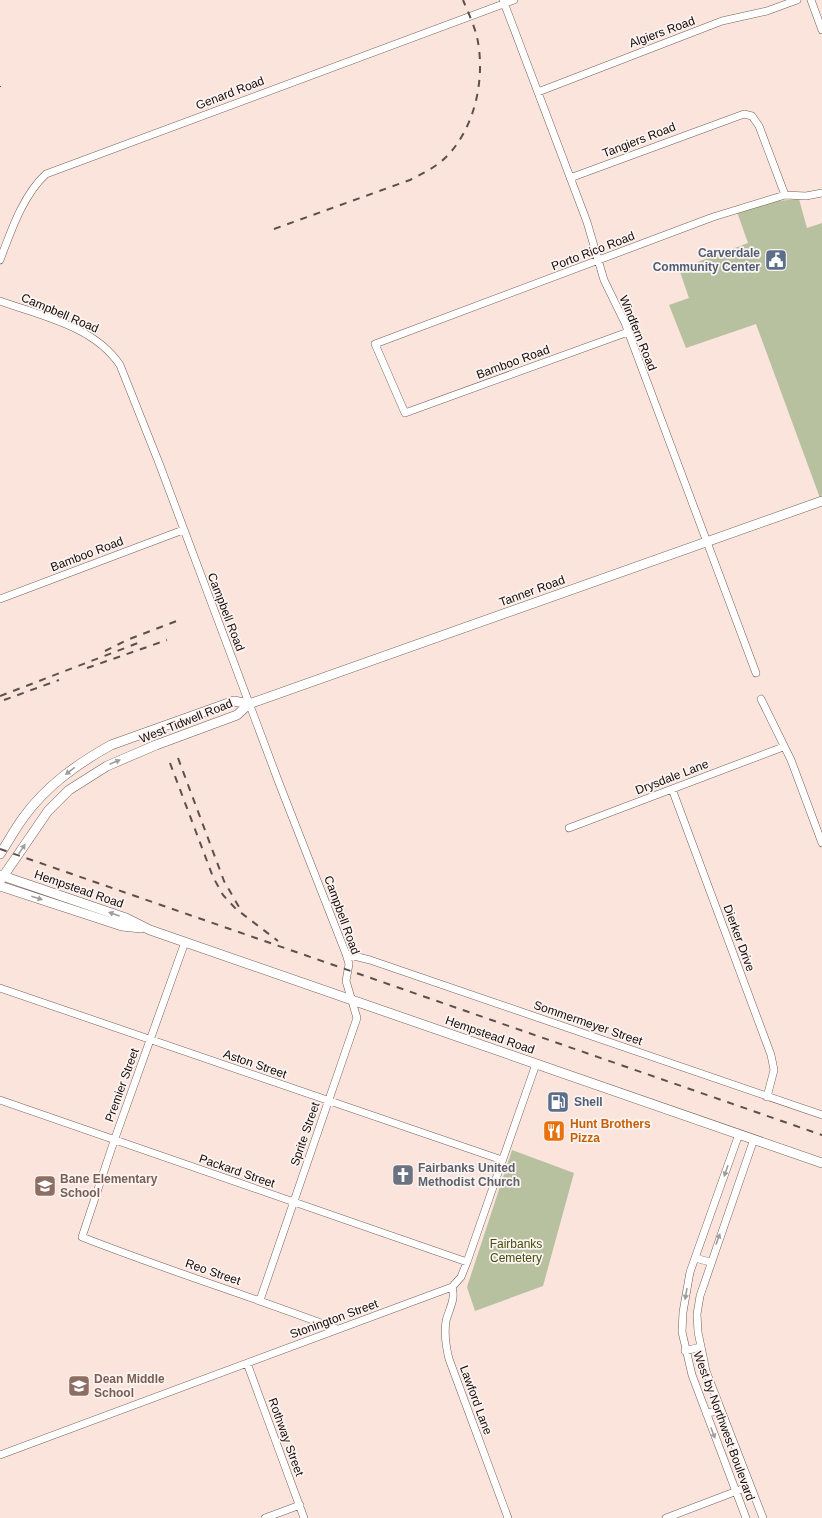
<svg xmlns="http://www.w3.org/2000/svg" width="822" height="1518" viewBox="0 0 822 1518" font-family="Helvetica,sans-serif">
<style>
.green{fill:#b7c1a0}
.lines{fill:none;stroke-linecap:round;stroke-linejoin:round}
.minor-casing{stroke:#736059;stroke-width:8}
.major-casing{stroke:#736059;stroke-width:10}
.minor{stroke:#fff;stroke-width:7}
.major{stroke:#fff;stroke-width:9}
.rail{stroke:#5c504c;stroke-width:2;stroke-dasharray:7 7;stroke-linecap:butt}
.oneway{fill:#a09d9d}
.labels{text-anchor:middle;stroke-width:3.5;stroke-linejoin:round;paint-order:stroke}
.street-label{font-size:12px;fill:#120b09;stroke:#fdf4f1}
.service-label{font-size:12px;font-weight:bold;fill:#4e5e75;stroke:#fdf4f1;text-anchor:end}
.food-label{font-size:12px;font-weight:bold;fill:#c56008;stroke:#fdf4f1;text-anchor:start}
.worship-label{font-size:12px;font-weight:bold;fill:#5b616d;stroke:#fdf4f1;text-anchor:start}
.education-label{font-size:12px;font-weight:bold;fill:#785e54;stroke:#fdf4f1;text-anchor:start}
.park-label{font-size:12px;fill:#424f0e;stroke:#fdf4f1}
</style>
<rect width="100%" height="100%" fill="#fae4dc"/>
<!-- green -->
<path class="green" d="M799,199L807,228L822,223V497L820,498L756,324L686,348L669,305L689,298L679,269L748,243L737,212L778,201Z
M512,1150L574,1173L543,1286L475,1311L467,1287Z"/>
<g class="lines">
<!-- minor casing -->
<g class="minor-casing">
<path id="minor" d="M503,0L587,222L604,280L625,323L756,673
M811,0L822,30
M538,92L722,21L767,11L797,0
M570,178L744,114L752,116L759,126L785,195
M0,260C11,231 23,195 46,174L514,0
M0,301C42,316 94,326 120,365L159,463L279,783L346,954L349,964L346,981L357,1018L260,1300
M628,332L405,413L375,344L713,217L785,195L806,196L822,193
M0,599L183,530
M761,699L791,760L822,843
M672,789L771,1055L774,1070L767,1097
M569,828L783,747
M185,942L114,1141L82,1237C166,1270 253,1297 337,1329
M346,954L370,960L822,1115
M0,988L502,1160
M0,1100L467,1262
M739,1134L690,1272L683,1312L682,1332L692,1375L746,1518
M754,1139L700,1296L697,1314L698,1332L706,1371L763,1518
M695,1258L710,1262
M452,1287C456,1299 449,1309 446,1321C444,1334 446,1347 449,1359L508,1518
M685,1351L700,1347
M247,1363L304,1518
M706,1413L721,1411
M0,1455L452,1287L461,1277L467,1262L536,1064
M265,1518L300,1505
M666,1518L750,1486"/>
</g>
<!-- major casing -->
<g class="major-casing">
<path id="major" d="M0,854C8,842 15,829 23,818C46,786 77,764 111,745L234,701L249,704
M0,875L126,918L150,930L822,1163
M0,881L48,811L69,790L107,766L156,745L237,715L249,704L822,501
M0,886L122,926L141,928"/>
</g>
<!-- minor -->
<use href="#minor" class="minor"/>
<!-- major -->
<use href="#major" class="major"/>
<!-- rail -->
<path class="rail" d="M0,86V87
M274,229L410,180C422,174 434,168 444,159C475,130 486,78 477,37C474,25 468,12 463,0
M105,651L127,640L182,619
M87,668L167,640
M0,696L138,643
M4,700L59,680
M178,758L224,881L239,907
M170,763L213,877L223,895L236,909L278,941
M0,849L822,1135"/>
</g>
<!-- one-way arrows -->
<defs><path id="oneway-solid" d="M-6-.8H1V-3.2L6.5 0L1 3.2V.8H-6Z"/></defs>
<g class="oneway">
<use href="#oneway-solid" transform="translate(115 762) rotate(-23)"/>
<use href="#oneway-solid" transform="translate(70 771) rotate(143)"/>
<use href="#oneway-solid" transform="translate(22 849) rotate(-56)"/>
<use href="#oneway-solid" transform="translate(37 898) rotate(18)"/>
<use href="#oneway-solid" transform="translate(114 914) rotate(-161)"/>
<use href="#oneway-solid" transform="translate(726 1171) rotate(109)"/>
<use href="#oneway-solid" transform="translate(718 1239) rotate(-70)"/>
<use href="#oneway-solid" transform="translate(686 1294) rotate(100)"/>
<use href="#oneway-solid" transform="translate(713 1433) rotate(69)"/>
</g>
<!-- icons -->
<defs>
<g id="civic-square" transform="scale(1.15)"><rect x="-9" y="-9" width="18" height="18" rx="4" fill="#5c6f8a" stroke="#fdf4f1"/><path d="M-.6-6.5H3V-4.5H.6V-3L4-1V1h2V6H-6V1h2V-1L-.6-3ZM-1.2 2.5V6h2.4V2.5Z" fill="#fff"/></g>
<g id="fuel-square" transform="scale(1.15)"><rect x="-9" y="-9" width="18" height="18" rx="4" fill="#5c6f8a" stroke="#fdf4f1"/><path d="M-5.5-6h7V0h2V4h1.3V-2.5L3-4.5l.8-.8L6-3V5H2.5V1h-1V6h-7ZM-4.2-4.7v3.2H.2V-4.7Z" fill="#fff"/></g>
<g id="restaurant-square" transform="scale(1.15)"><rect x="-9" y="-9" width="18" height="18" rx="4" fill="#e8710a" stroke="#fdf4f1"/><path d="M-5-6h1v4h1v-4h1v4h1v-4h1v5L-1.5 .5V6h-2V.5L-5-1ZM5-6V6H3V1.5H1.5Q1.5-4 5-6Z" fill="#fff"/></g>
<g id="church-square" transform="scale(1.15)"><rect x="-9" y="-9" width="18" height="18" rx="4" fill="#6b7280" stroke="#fdf4f1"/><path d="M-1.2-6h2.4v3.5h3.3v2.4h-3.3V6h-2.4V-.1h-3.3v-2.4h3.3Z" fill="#fff"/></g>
<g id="school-square" transform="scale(1.15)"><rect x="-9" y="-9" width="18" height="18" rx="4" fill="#8d6e63" stroke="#fdf4f1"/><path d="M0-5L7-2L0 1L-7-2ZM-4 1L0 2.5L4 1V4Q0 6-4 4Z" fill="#fff"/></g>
</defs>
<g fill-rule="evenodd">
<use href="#civic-square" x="776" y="260"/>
<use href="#fuel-square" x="558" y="1102"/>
<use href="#restaurant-square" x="554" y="1131"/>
<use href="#church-square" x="403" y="1175"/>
<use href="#school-square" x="45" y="1186"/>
<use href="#school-square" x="79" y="1386"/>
</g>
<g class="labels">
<!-- street labels -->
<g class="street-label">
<text transform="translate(662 32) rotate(-20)" y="4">Algiers Road</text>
<text transform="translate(230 93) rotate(-21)" y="4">Genard Road</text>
<text transform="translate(639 140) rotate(-21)" y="4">Tangiers Road</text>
<text transform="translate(593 251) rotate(-21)" y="4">Porto Rico Road</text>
<text transform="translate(60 313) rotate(23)" y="4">Campbell Road</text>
<text transform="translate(638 333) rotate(68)" y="4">Windfern Road</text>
<text transform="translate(513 362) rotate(-20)" y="4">Bamboo Road</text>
<text transform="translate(87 554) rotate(-21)" y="4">Bamboo Road</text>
<text transform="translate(532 591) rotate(-20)" y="4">Tanner Road</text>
<text transform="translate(226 612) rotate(69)" y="4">Campbell Road</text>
<text transform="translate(186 721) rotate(-22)" y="4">West Tidwell Road</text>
<text transform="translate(672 777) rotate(-21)" y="4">Drysdale Lane</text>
<text transform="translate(79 889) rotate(19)" y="4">Hempstead Road</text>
<text transform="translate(342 915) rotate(70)" y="4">Campbell Road</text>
<text transform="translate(739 938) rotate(70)" y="4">Dierker Drive</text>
<text transform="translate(588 1023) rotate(19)" y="4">Sommermeyer Street</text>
<text transform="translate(490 1035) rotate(19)" y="4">Hempstead Road</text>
<text transform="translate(255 1064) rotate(19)" y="4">Aston Street</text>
<text transform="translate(122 1085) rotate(-70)" y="4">Premier Street</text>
<text transform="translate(305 1134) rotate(-71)" y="4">Sprite Street</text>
<text transform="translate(237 1171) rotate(19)" y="4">Packard Street</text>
<text transform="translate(213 1272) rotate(19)" y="4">Reo Street</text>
<text transform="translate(334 1319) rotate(-20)" y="4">Stonington Street</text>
<text transform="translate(476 1400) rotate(70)" y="4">Lawford Lane</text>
<text transform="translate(724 1426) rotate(70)" y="4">West by Northwest Boulevard</text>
<text transform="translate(286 1437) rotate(70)" y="4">Rothway Street</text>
</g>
<!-- service labels -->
<g class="service-label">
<text x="760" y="257">Carverdale<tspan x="760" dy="14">Community Center</tspan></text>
<text x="574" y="1106" text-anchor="start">Shell</text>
</g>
<!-- food labels -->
<g class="food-label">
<text x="570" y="1128">Hunt Brothers<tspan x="570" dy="14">Pizza</tspan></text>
</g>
<!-- worship labels -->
<g class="worship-label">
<text x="418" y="1172">Fairbanks United<tspan x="418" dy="14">Methodist Church</tspan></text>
</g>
<!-- education labels -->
<g class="education-label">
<text x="60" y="1183">Bane Elementary<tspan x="60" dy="14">School</tspan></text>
<text x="94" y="1383">Dean Middle<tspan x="94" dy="14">School</tspan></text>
</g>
<!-- park labels -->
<g class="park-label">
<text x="516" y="1248">Fairbanks<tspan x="516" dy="14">Cemetery</tspan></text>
</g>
</g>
</svg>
